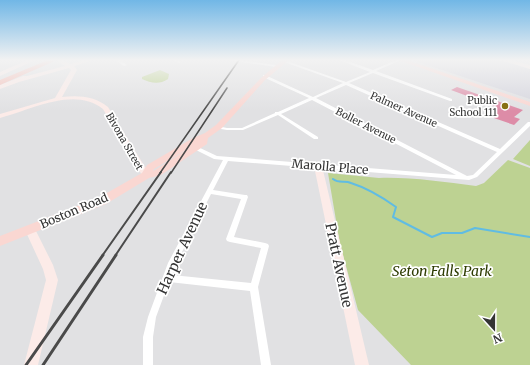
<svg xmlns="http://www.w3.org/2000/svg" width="530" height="365" viewBox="0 0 530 365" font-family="Merriweather,serif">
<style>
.built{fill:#d5d5de}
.green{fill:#bdd292}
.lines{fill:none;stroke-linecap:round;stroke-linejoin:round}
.stream{stroke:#60bce3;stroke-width:2}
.building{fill:#dd8ca7}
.street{fill:#fff;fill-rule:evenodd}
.secondary{fill:#fcebe8;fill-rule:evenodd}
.primary{fill:#fad7d2;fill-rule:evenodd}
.highway{fill:#f6bcb4;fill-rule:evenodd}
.rail-far2{stroke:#4a4a4a;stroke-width:1.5}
.rail-far1{stroke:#4a4a4a;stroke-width:2}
.rail{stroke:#4a4a4a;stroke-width:3}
.poi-dot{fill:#877113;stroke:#fff;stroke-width:1.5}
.labels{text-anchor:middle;stroke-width:3.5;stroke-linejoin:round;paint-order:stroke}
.far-poi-label{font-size:10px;fill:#343434;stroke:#fff;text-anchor:end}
.far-street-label{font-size:10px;fill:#343434;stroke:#fff}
.street-label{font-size:12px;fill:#343434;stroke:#fff}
.near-street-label{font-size:14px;fill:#343434;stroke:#fff}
.near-park-label{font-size:14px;font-style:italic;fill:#2e3c02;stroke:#fff}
</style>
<rect width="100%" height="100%" fill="#e1e1e3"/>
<!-- built -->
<path class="built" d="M412,60H497L530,69V99Z"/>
<!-- green -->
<path class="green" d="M160,70L169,74L168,79C159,85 151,83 142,79V77Z
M530,140V166L513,159Z
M508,160L530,168V365H411L358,310L340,244L328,173L379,178C411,177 443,182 476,186L484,183Z"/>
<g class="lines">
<!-- stream -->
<path class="stream" d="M333,179C339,184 345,180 351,183C367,188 382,197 396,207L393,217L432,237L442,233H462L475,228L530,237"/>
</g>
<!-- building -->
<path class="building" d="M457,87L523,110L514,117L520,119L514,125L491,117L488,115L497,107L451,90Z"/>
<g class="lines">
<!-- street -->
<path class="street" d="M115,60H120L127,65L124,66Z
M172,60H178L181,62L179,63Z
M227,60H239L276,65L278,66L276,67Z
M284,60L346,82L370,72L339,60H345L373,70L396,60H401L376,71L452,99V101H450L373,73L349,83L500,149L528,122H530V126L477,177L469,180L228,161L213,190L245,195H247L248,197L234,237L265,243L268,244L269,246L258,287L271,365H261L250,291L169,282L156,317L153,337V365H143V337L148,317L168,263L223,160L214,159L194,149L193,148L194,147H198L217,156L456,175L312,100L281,114L318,137V139H314L278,115L243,130H227L215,128V127L217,126L227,128H242L275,113V112H278L309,98L263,77V75H265L313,97L343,83L284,62ZM346,85L497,152L473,175L467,176L316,98ZM211,194L241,199L226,239L227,241L230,242L261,248L251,283L172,275L176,264Z"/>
<!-- secondary -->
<path class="secondary" d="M28,60H35L0,76V72Z
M59,60H63L70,64L84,60H93L74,66L77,70L62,97C78,95 95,96 108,107L150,175L149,177H143L103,109C74,86 31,110 0,118V114L55,98L71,70L69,68L19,82L0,89V85L23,76H27L65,66L59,62Z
M502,60H511L530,65V69Z
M318,163L322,166L369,365H355L314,166Z
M30,226L34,227L53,265L58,280L38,365H24L46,280L43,269L25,230L26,227Z"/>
<!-- primary -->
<path class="primary" d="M282,60H289L265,80L222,128L208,138L207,144L161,175L149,178L106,204L0,246V236L98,198L142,173L147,165L193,138L205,133L216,125L261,78ZM194,145L155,170L153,171L154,169Z
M398,60H407L530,102V106Z"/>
<!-- highway -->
<path class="highway" d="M48,60H57L0,85V80Z"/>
<!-- rail-far2 -->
<path class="rail-far2" d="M160,173L239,60
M171,173L227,88"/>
<!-- rail-far1 -->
<path class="rail-far1" d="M102,256L161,172
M115,256L171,172"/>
<!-- rail -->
<path class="rail" d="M26,365L103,255
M43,365L116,255"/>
</g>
<!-- sky -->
<linearGradient id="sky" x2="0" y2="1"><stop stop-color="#71b7e6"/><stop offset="0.54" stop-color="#f2f2f2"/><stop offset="1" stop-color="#f2f2f2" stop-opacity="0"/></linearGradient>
<rect width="530" height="111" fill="url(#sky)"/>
<!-- markers -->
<circle class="poi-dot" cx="505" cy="106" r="4"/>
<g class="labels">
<!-- far-poi labels -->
<g class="far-poi-label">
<text x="497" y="104">Public<tspan x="497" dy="12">School 111</tspan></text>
</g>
<!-- far-street labels -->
<g class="far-street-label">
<text transform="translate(404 109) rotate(24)" y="4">Palmer Avenue</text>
<text transform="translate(366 125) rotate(27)" y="4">Boller Avenue</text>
<text transform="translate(125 141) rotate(60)" y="4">Bivona Street</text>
</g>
<!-- street labels -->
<g class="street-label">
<text transform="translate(330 167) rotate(5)" y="4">Marolla Place</text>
<text transform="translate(74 211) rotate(-23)" y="4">Boston Road</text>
</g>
<!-- near-street labels -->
<g class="near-street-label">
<text transform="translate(182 248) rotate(-65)" y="5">Harper Avenue</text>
<text transform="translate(339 265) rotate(78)" y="5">Pratt Avenue</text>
</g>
<!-- near-park labels -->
<g class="near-park-label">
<text x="442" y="276">Seton Falls Park</text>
</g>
</g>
<!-- north arrow -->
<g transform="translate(494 329) rotate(159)" stroke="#ffffff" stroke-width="3" paint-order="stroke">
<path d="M0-3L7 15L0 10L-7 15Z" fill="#343434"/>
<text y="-6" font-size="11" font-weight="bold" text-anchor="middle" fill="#343434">N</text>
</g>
</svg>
